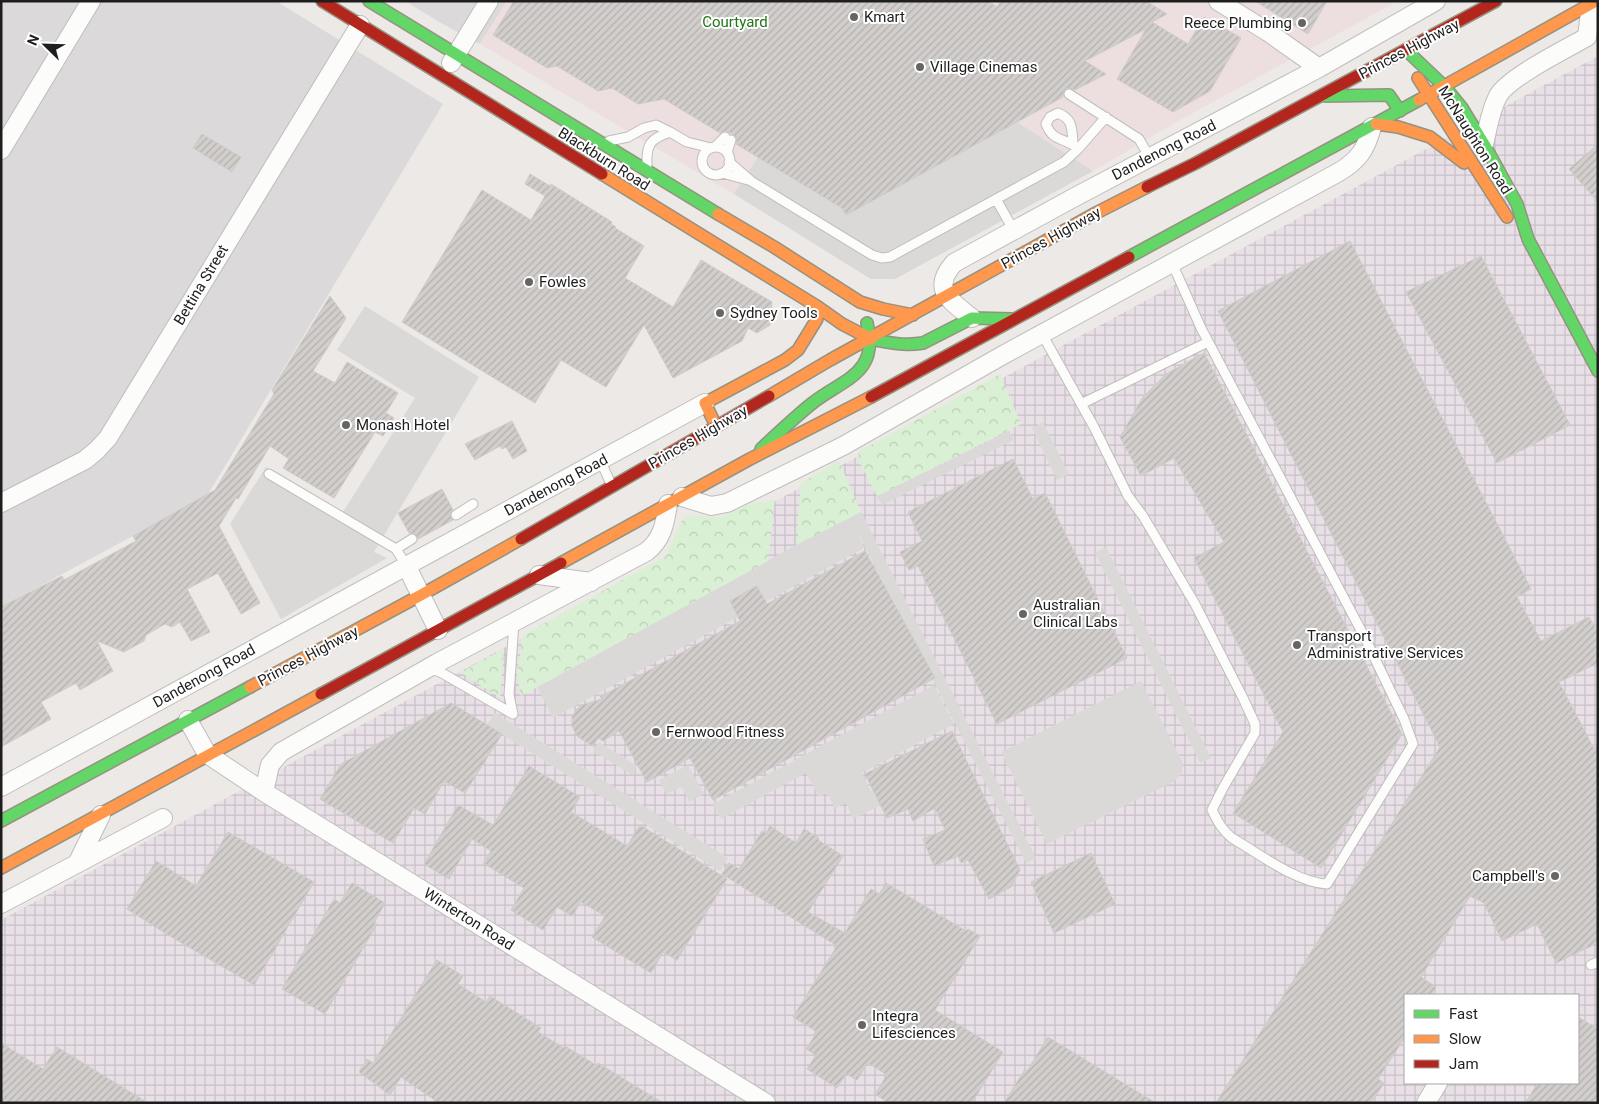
<svg xmlns="http://www.w3.org/2000/svg" width="1599" height="1104" viewBox="0 0 1599 1104" font-family="Roboto,sans-serif">
<style>
.residential{fill:#dbd9d9}
.commercial{fill:#eddfe0}
.industrial{fill:url(#industrial-grid);fill-rule:evenodd}
.religious{fill:#dad9d8}
.park{fill:url(#park-crowns)}
.building{fill:url(#building-hatch);stroke:#cfcbc9}
.lines{fill:none;stroke-linecap:round;stroke-linejoin:round}
.lane-casing{stroke:#bfbebd;stroke-width:11}
.street-casing{stroke:#bfbebd;stroke-width:20}
.fast-casing{stroke:#959281;stroke-width:14}
.slow-casing{stroke:#959281;stroke-width:14}
.jam-casing{stroke:#959281;stroke-width:14}
.lane{stroke:#fcfcfb;stroke-width:9}
.street{stroke:#fcfcfb;stroke-width:18}
.fast{stroke:#63d668;stroke-width:11}
.slow{stroke:#ff974d;stroke-width:11}
.jam{stroke:#b3261e;stroke-width:11}
.poi-dot{fill:#666564;stroke:#fff;stroke-width:2}
.labels{text-anchor:middle;stroke-width:4;stroke-linejoin:round;paint-order:stroke}
.poi-label{font-size:15px;fill:#1e1e1e;stroke:#fff;text-anchor:start}
.park-label{font-size:15px;fill:#207514;stroke:#fff}
.street-label{font-size:15px;fill:#1e1e1e;stroke:#fff}
</style>
<defs>
<pattern id="industrial-grid" width="8" height="8" patternUnits="userSpaceOnUse" patternTransform="scale(1.25)"><rect width="8" height="8" fill="#e9e0e7"/><path d="M0 4h8M4 0v8" fill="none" stroke="#c7c0c6"/></pattern>
<pattern id="park-crowns" width="20" height="18" patternUnits="userSpaceOnUse" patternTransform="scale(1.25)"><rect width="20" height="18" fill="#daf0d4"/><path d="M2 6a3 3 0 1 1 6 0M12 15a3 3 0 1 1 6 0" fill="none" stroke="#bbcdb6"/></pattern>
<pattern id="building-hatch" width="6" height="6" patternUnits="userSpaceOnUse" patternTransform="scale(1.25)"><rect width="6" height="6" fill="#d1cecc"/><path d="M-1 1l2-2M0 6l6-6M5 7l2-2" fill="none" stroke="#b3b0af"/></pattern>
</defs>
<rect width="100%" height="100%" fill="#ece9e7"/>
<!-- residential -->
<path class="residential" d="M1,1H276L443,104L207,496L1,607Z
M405,1H507L480,44L441,23Z"/>
<!-- commercial -->
<path class="commercial" d="M507,1H1398L1180,120L1093,171L895,279H871L734,194L480,44Z"/>
<!-- industrial -->
<path class="industrial" d="M1598,56V1103H1V920ZM1405,995H1578V1083H1405Z"/>
<!-- religious -->
<path class="religious" d="M1017,122L1093,171L895,279H871L734,194L758,157L842,208L846,215Z
M365,306L479,377L374,552L387,558L281,619L230,524L266,467L343,512L415,398L337,350Z
M1043,422L1069,474L1057,480L1032,428Z
M1009,431L1014,440L882,505L877,496Z
M861,512L1036,858L1026,863L857,531L864,548L553,718L537,687L796,545Z
M1106,547L1211,758L1200,763L1095,553Z
M1141,681L1183,763L1182,772L1175,781L1047,844L1001,752Z
M934,685L954,724L862,773L871,791L899,777L907,792L853,819L846,803L835,808L827,793L819,797L806,773L721,819L713,804Z
M495,713L728,858L720,871L487,725Z
M599,742L637,766L632,775L593,751Z
M688,765L704,794L689,802L682,787L666,794L659,780Z"/>
<!-- park -->
<path class="park" d="M1000,374L1021,424L877,496L859,461L858,452Z
M839,461L861,512L796,545L801,483Z
M775,500L768,561L521,696L517,673L523,635L666,556L682,520L689,515L710,517L724,516L748,504Z
M504,649L500,698L460,672Z"/>
<!-- building -->
<path class="building" d="M514,1H988L997,7L1001,1H1146L1167,14L1152,22L1188,44L1204,17L1241,38L1210,91L1173,112L1117,79L1146,29L1085,61L1106,74L1075,90L1070,88L1066,89L1063,93V97L846,215L842,208L736,144L737,138L733,134L726,131L720,133L664,99L638,104L612,88L598,91L557,66L547,68L493,35Z
M1255,1H1327L1308,34Z
M202,134L241,157L232,172L193,148Z
M1598,144V202L1569,169Z
M530,174L550,186L551,184L612,222L611,224L616,227L615,228L644,246L625,278L673,307L701,260L772,302L770,325L757,333L748,328L742,341L673,378L644,325L606,387L561,360L535,403L402,322L482,190L531,220L545,196L525,184Z
M1350,241L1531,589L1517,597L1541,641L1589,617L1598,633V663L1559,682L1594,749L1598,746V943L1556,963L1537,924L1502,941L1484,903L1470,896L1421,977L1436,987L1431,995H1405V1037L1378,1079L1384,1083L1371,1103H1216L1440,747L1218,311Z
M1481,256L1570,425L1497,463L1406,292Z
M330,296L346,318L313,371L335,383L347,362L398,393L386,413L394,418L383,436L375,432L334,498L283,468L289,459L270,446L238,499L236,498L219,526L260,603L241,614L218,573L187,589L210,632L191,641L180,622L172,627L165,624L146,635L144,641L124,652L97,641L113,671L80,690L76,683L41,702L51,719L1,747V607L62,576L64,580L136,541L133,536L215,490L274,394L272,390Z
M1204,353L1402,734L1321,868L1233,813L1283,732L1194,558L1224,542L1174,458L1141,476L1120,437L1143,397L1166,374Z
M512,421L527,451L513,459L506,447L502,449L500,446L475,460L465,444Z
M1013,459L1033,499L1045,493L1127,658L997,724L918,566L909,570L900,552L922,541L908,512Z
M442,489L453,510L450,515L453,520L418,539L415,534L409,533L398,513Z
M865,551L935,678L713,800L690,758L647,782L619,731L603,741L598,738L593,746L578,737L575,732L572,726V717L577,709L582,705L602,699L600,697L740,621L730,601L757,586L767,604Z
M451,703L502,734L465,793L444,781L425,814L414,808L393,843L320,799L341,764Z
M952,731L1020,870L1011,887L989,899L968,860L961,863L958,856L934,866L923,839L945,830L935,808L913,821L908,809L887,818L865,774Z
M529,766L580,797L571,812L627,846L640,825L727,879L677,960L663,952L651,973L592,937L605,916L581,902L572,916L557,907L543,930L511,910L524,888L483,863L491,851L472,839L449,879L424,864L458,805L493,825Z
M770,826L796,843L804,829L819,838L818,840L843,856L808,912L845,933L871,889L879,894L886,883L966,931L968,929L980,936L935,1010L1003,1052L972,1103H889L875,1094L887,1075L868,1063L857,1080L846,1074L837,1088L807,1069L816,1055L806,1049L817,1032L793,1017L837,946L722,874L729,863L739,869L762,831L766,833Z
M228,832L314,882L254,985L168,935L127,909L156,861L196,886Z
M1091,853L1115,904L1054,933L1031,882Z
M352,883L385,903L374,923L377,924L325,1014L282,989L334,899L340,903Z
M437,960L463,976L458,984L486,1002L490,996L541,1028L538,1032L564,1048L565,1046L596,1065L598,1063L663,1103H439L401,1077L390,1095L359,1072L367,1059L373,1063Z
M1578,1017L1598,1029V1103H1525L1538,1083H1578Z
M1048,1037L1056,1042L1156,1103H1004L1025,1069L1027,1071Z
M1,1043L43,1069L57,1047L148,1103H1Z"/>
<g class="lines">
<!-- lane casing -->
<g class="lane-casing">
<path id="lane" d="M1069,94L1139,139L1150,158
M609,141L628,137L644,128L656,125L670,132L687,142L711,148
M1073,144C1072,129 1073,119 1058,113L1050,117L1046,124C1053,143 1066,137 1078,149
M715,147L725,137
M702 161a14 14 0 1 1 28 0a14 14 0 1 1-28 0Z
M727,153L731,140
M729,162L751,181L872,255L882,258L890,257L1064,162L1078,149L1106,117
M647,166C646,144 650,139 670,132
M722,173L748,180
M996,199L1014,231
M1042,334L1094,427L1128,496L1143,516L1195,604L1243,698L1255,724V733L1223,788L1212,810C1218,822 1222,830 1232,838C1258,853 1297,883 1327,884L1413,744L1404,719L1364,636L1201,328L1172,263
M1081,404L1208,342
M601,462L611,484
M269,474L396,549L406,565
M456,515L473,504
M396,549L412,539
M430,668L442,673L513,714
M513,714L509,695L514,622
M1591,965L1598,962"/>
</g>
<!-- street casing -->
<g class="street-casing">
<path id="street" d="M1218,1L1268,32L1319,68
M451,63L489,1
M1484,144C1488,128 1490,111 1498,96C1509,77 1566,49 1587,37L1591,4
M1,150L91,1
M972,318C951,301 930,290 954,263L1075,197L1319,68L1436,1
M682,497L711,506L727,503L843,446L1003,355L1339,172C1359,160 1366,149 1372,127
M1,503L85,460L97,450L108,438L360,25
M406,565L438,630
M539,575L591,582
M188,720L207,754L264,792L766,1103
M1,787L705,403
M264,792L270,765L281,752L437,663L646,552C662,540 665,524 668,504
M78,862L101,815
M1,904L163,818
M1426,1103L1438,1083"/>
</g>
<!-- fast casing -->
<g class="fast-casing">
<path id="fast" d="M369,1L718,214
M1406,50L1445,87L1462,108L1484,144L1517,204L1528,239L1598,371
M1325,96L1389,95L1400,111
M1129,257L1419,100
M871,339C889,343 905,346 923,343L972,318L1013,319
M761,449C777,434 793,419 810,405C841,379 880,376 867,323
M1,821L250,687"/>
</g>
<!-- slow casing -->
<g class="slow-casing">
<path id="slow" d="M1418,78L1507,217
M1419,100L1596,1
M1376,124L1398,127L1430,137L1464,163
M602,174L818,307L842,324L871,339
M718,214L774,247L860,302L883,309L913,315
M769,396L830,360L1096,213L1147,187
M716,426L705,403L785,360L798,350L817,319L818,307
M561,563L750,459L871,397
M250,687L421,595L521,539
M1,868L321,694"/>
</g>
<!-- jam casing -->
<g class="jam-casing">
<path id="jam" d="M322,1L602,174
M1147,187L1196,163L1496,1
M871,397L1129,257
M521,539L769,396
M321,694L561,563"/>
</g>
<!-- lane -->
<use href="#lane" class="lane"/>
<!-- street -->
<use href="#street" class="street"/>
<!-- fast -->
<use href="#fast" class="fast"/>
<!-- slow -->
<use href="#slow" class="slow"/>
<!-- jam -->
<use href="#jam" class="jam"/>
</g>
<!-- markers -->
<g class="poi-dot">
<circle cx="854" cy="17" r="5"/>
<circle cx="1302" cy="23" r="5"/>
<circle cx="920" cy="67" r="5"/>
<circle cx="529" cy="282" r="5"/>
<circle cx="720" cy="313" r="5"/>
<circle cx="346" cy="425" r="5"/>
<circle cx="1023" cy="614" r="5"/>
<circle cx="1297" cy="645" r="5"/>
<circle cx="656" cy="732" r="5"/>
<circle cx="1555" cy="876" r="5"/>
<circle cx="862" cy="1025" r="5"/>
</g>
<g class="labels">
<!-- poi labels -->
<g class="poi-label">
<text x="864" y="22">Kmart</text>
<text x="1292" y="28" text-anchor="end">Reece Plumbing</text>
<text x="930" y="72">Village Cinemas</text>
<text x="539" y="287">Fowles</text>
<text x="730" y="318">Sydney Tools</text>
<text x="356" y="430">Monash Hotel</text>
<text x="1033" y="610">Australian<tspan x="1033" dy="17">Clinical Labs</tspan></text>
<text x="1307" y="641">Transport<tspan x="1307" dy="17">Administrative Services</tspan></text>
<text x="666" y="737">Fernwood Fitness</text>
<text x="1545" y="881" text-anchor="end">Campbell's</text>
<text x="872" y="1021">Integra<tspan x="872" dy="17">Lifesciences</tspan></text>
</g>
<!-- park labels -->
<g class="park-label">
<text x="735" y="27">Courtyard</text>
</g>
<!-- street labels -->
<g class="street-label">
<text transform="translate(1409 49) rotate(-28)" y="5">Princes Highway</text>
<text transform="translate(1475 140) rotate(58)" y="5">McNaughton Road</text>
<text transform="translate(1164 150) rotate(-27)" y="5">Dandenong Road</text>
<text transform="translate(604 159) rotate(32)" y="5">Blackburn Road</text>
<text transform="translate(1051 238) rotate(-29)" y="5">Princes Highway</text>
<text transform="translate(201 285) rotate(-59)" y="5">Bettina Street</text>
<text transform="translate(698 437) rotate(-30)" y="5">Princes Highway</text>
<text transform="translate(556 485) rotate(-28)" y="5">Dandenong Road</text>
<text transform="translate(308 656) rotate(-28)" y="5">Princes Highway</text>
<text transform="translate(204 676) rotate(-29)" y="5">Dandenong Road</text>
<text transform="translate(469 919) rotate(32)" y="5">Winterton Road</text>
</g>
</g>
<!-- border -->
<rect width="1599" height="1104" fill="none" stroke="#1e1e1e" stroke-width="5"/>
<!-- legend -->
<rect x="1404" y="994" width="175" height="90" fill="#ffffff" stroke="#a5a5a5"/>
<rect x="1414" y="1010" width="25" height="8" fill="#63d668" stroke="#a5a5a5"/>
<text x="1449" y="1019" font-size="15" fill="#1e1e1e">Fast</text>
<rect x="1414" y="1035" width="25" height="8" fill="#ff974d" stroke="#a5a5a5"/>
<text x="1449" y="1044" font-size="15" fill="#1e1e1e">Slow</text>
<rect x="1414" y="1060" width="25" height="8" fill="#b3261e" stroke="#a5a5a5"/>
<text x="1449" y="1069" font-size="15" fill="#1e1e1e">Jam</text>
<!-- north arrow -->
<g transform="translate(45 45) rotate(293)" stroke="#ffffff" stroke-width="4" paint-order="stroke">
<path d="M0-4L9 19L0 12L-9 19Z" fill="#1e1e1e"/>
<text y="-8" font-size="14" font-weight="bold" text-anchor="middle" fill="#1e1e1e">N</text>
</g>
</svg>
